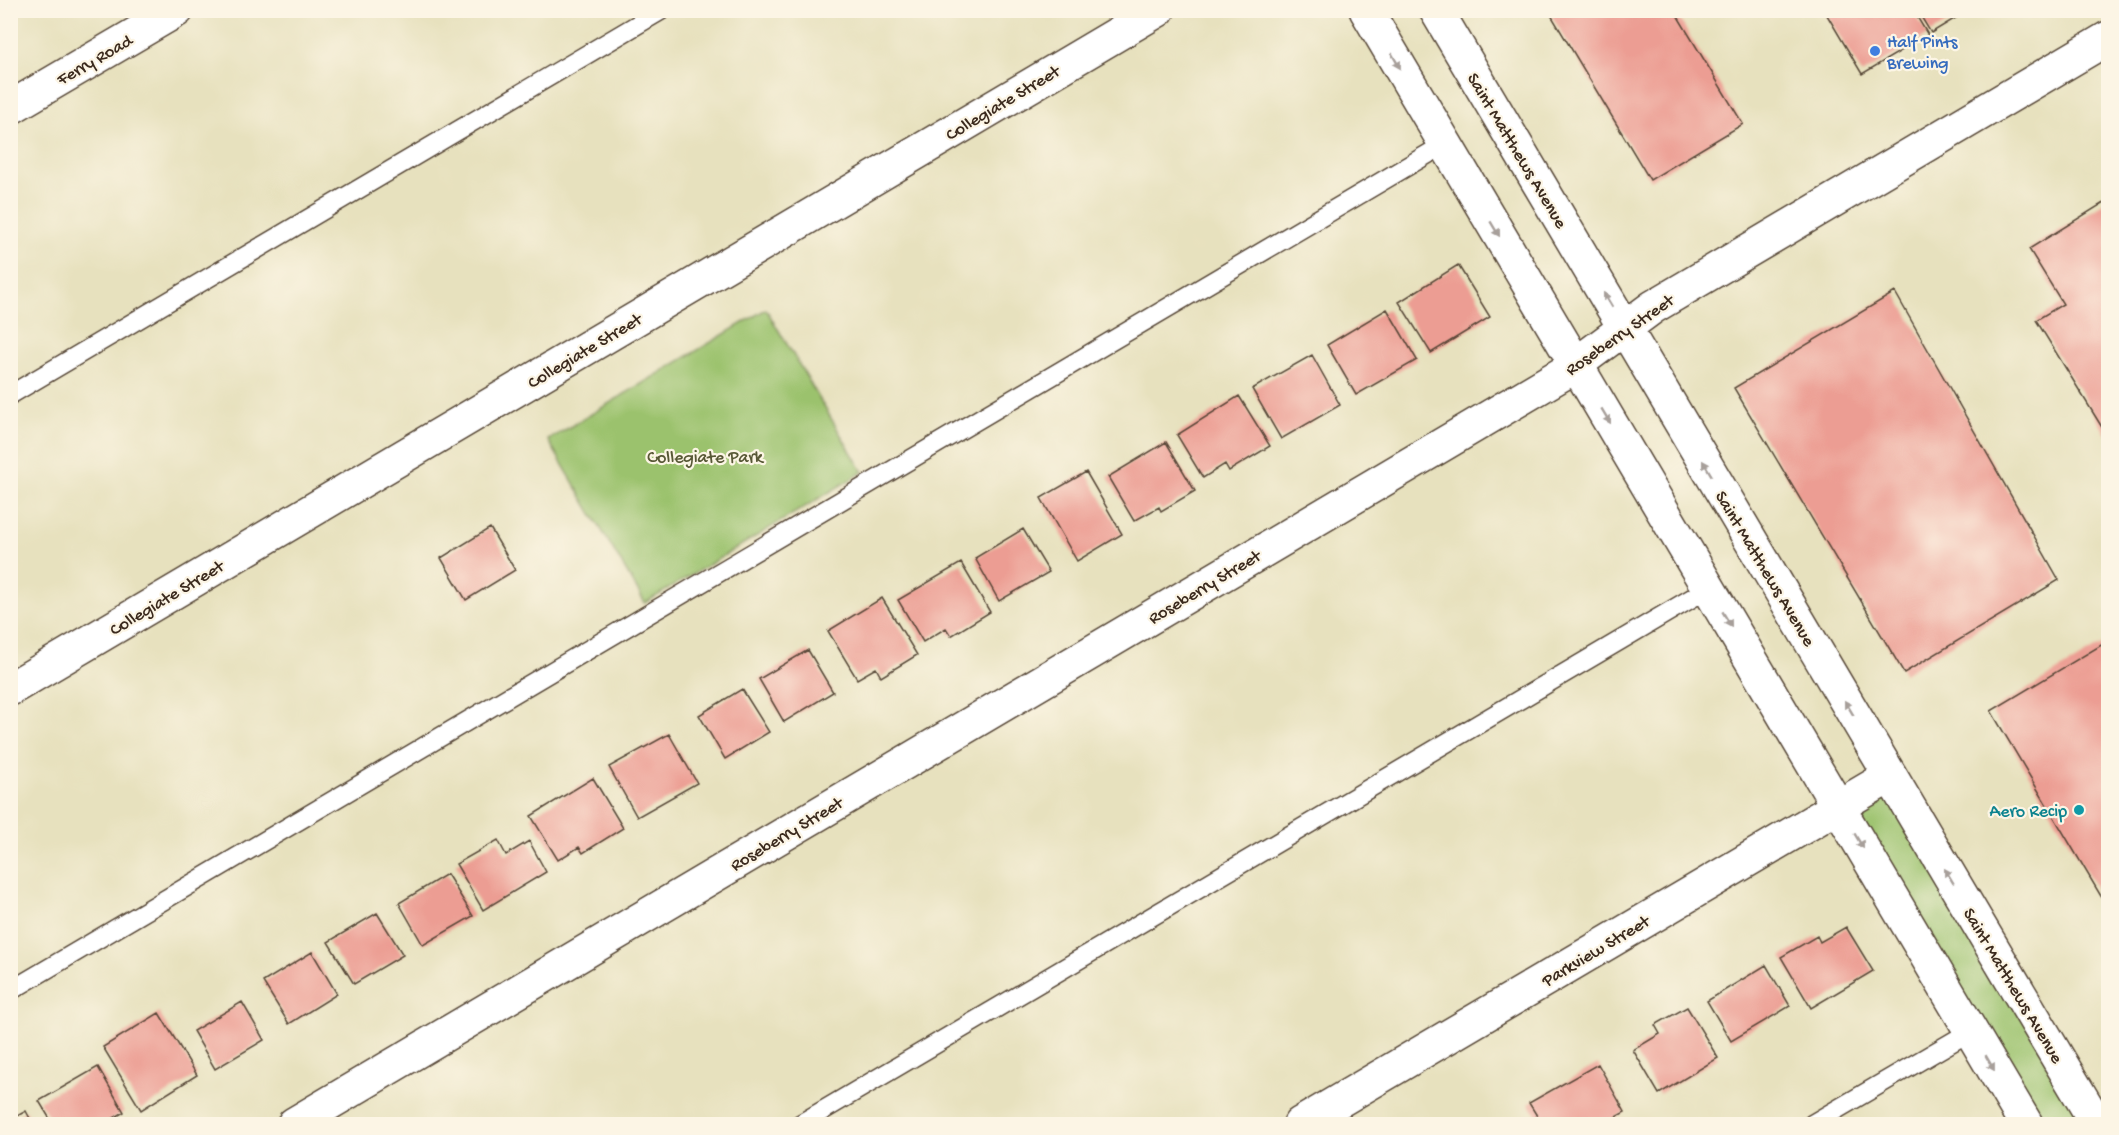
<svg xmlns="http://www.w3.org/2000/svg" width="2119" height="1135" viewBox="0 0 2119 1135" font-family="'Gochi Hand',sans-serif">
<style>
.green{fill:#9bc26d;stroke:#6b7646;stroke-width:1.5}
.building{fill:#ec9d93}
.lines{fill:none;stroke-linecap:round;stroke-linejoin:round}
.service-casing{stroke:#554536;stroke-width:21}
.minor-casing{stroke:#554536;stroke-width:36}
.tertiary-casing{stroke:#554536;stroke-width:36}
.secondary-casing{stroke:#554536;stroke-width:36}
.service{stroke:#fff;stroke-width:18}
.minor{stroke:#fff;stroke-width:33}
.tertiary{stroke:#fff;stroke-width:33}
.secondary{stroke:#fff;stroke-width:33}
.oneway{fill:#a79f9a}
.shop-dot{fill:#3f7fe0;stroke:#fcf5e5;stroke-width:2}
.culture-dot{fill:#0f9aa8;stroke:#fcf5e5;stroke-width:2}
.labels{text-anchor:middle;stroke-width:4.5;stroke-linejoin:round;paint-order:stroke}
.shop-label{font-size:18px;fill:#366cbe;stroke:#fcf5e5;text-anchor:start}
.street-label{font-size:18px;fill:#3b2a1e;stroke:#fcf5e5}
.park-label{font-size:18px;fill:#585836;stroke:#fcf5e5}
.culture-label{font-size:18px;fill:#0d838f;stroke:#fcf5e5;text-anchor:end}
</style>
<rect width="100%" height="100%" fill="#fcf5e5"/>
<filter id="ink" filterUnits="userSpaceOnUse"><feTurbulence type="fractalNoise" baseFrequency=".0167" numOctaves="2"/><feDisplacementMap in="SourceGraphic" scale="12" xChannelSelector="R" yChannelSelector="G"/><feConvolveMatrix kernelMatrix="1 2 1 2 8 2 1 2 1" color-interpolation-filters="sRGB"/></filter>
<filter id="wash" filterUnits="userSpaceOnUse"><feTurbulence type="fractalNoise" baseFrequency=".008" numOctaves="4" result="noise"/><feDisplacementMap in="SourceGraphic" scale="24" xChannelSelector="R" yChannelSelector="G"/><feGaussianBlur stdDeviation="1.35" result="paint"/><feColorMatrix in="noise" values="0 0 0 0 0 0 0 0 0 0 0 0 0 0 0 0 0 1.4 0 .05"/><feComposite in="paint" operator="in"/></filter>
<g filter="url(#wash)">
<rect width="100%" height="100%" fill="#e7e1be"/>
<!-- green -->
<path class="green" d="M766,309L863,472L645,603L548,440Z
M1890,776L2097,1124H2026L1838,806Z"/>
<g id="blocks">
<!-- building -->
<path class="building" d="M1548,10H1674L1743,124L1650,180Z
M1824,10H1913L1928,35L1862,74Z
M1917,10H1969L1931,33Z
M2108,200V437L2036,320L2063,304L2029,249Z
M1458,265L1490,317L1431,353L1399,302Z
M1895,292L2059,580L1904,673L1734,388Z
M1387,309L1417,360L1356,395L1327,345Z
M1312,355L1340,405L1281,439L1252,389Z
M1239,396L1270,446L1229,471L1225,464L1203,478L1177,435Z
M1166,442L1195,491L1161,511L1159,507L1134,521L1108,477Z
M1086,472L1122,534L1077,561L1041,498Z
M490,528L515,570L466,600L441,558Z
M1023,529L1049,572L999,601L975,558Z
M961,563L990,612L951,636L946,628L923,642L898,600Z
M882,598L917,655L881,677L876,668L857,679L828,631Z
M2108,641V908L1991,711Z
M808,650L833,692L784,722L759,679Z
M742,689L769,732L725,759L699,715Z
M669,734L697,783L637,817L609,767Z
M593,778L623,828L583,853L579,847L558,860L531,816Z
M498,840L506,855L529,841L546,872L483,910L456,864Z
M447,874L473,916L423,945L399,903Z
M377,913L403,955L354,984L328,942Z
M1846,927L1873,971L1811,1008L1781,957L1817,936L1820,942Z
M312,952L337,994L289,1024L263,982Z
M1766,965L1790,1006L1731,1041L1707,1001Z
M242,1002L264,1040L215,1069L193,1031Z
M1687,1007L1718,1058L1659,1094L1633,1050L1660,1034L1655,1025Z
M159,1013L197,1075L141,1110L103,1047Z
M1598,1064L1625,1112L1603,1124H1542L1529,1103Z
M98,1067L124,1112L104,1124H53L39,1101Z
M26,1111L33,1124H10V1120Z
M1505,1119L1508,1124H1495Z"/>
</g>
</g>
<g filter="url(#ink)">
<use href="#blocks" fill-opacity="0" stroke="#554536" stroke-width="1.5"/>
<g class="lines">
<!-- service casing -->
<g class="service-casing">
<path id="service" d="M10,395L662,10
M10,991L1445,144
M800,1124L1709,588
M1812,1124L1971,1031"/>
</g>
<!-- minor casing -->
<g class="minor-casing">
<path id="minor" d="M10,689L1158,10
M294,1124L1567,371L1653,307L2108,38
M1300,1124L1890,776"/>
</g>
<!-- tertiary casing -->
<g class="tertiary-casing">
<path id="tertiary" d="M1366,10L2026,1124
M1436,10L2097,1124"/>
</g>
<!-- secondary casing -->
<g class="secondary-casing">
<path id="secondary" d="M10,108L177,10"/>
</g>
<!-- service -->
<use href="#service" class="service"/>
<!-- minor -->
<use href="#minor" class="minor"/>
<!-- tertiary -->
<use href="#tertiary" class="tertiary"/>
<!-- secondary -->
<use href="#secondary" class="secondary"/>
</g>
<!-- one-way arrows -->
<defs><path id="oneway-solid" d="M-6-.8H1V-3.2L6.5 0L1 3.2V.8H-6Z" transform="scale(1.5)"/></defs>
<g class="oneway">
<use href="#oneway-solid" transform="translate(1396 61) rotate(60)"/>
<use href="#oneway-solid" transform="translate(1495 229) rotate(59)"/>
<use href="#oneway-solid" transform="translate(1608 300) rotate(-121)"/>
<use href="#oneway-solid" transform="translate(1606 416) rotate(59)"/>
<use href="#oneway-solid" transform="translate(1707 468) rotate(-121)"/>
<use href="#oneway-solid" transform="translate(1727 619) rotate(59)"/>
<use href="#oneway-solid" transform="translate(1849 708) rotate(-121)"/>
<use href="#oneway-solid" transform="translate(1859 841) rotate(59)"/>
<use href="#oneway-solid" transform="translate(1949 876) rotate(-121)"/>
<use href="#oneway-solid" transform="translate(1990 1063) rotate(60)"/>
</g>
</g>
<!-- markers -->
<circle class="shop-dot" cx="1875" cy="51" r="6"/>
<circle class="culture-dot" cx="2079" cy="810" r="6"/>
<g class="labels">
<!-- shop labels -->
<g class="shop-label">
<text x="1887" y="47">Half Pints<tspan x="1887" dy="21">Brewing</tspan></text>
</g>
<!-- street labels -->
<g class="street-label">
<text transform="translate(94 59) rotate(-30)" y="6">Ferry Road</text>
<text transform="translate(1002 102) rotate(-31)" y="6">Collegiate Street</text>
<text transform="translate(1518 150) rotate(59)" y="6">Saint Matthews Avenue</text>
<text transform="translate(1619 334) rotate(-35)" y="6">Roseberry Street</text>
<text transform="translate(584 350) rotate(-31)" y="6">Collegiate Street</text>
<text transform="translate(1766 568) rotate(59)" y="6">Saint Matthews Avenue</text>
<text transform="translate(1204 586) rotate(-31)" y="6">Roseberry Street</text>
<text transform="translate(166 597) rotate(-31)" y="6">Collegiate Street</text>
<text transform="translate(786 833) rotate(-31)" y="6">Roseberry Street</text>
<text transform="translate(1595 950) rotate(-31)" y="6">Parkview Street</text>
<text transform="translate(2014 985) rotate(59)" y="6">Saint Matthews Avenue</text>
</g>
<!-- park labels -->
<g class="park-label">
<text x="705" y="462">Collegiate Park</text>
</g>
<!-- culture labels -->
<g class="culture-label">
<text x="2067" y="816">Aero Recip</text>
</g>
</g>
<!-- margin -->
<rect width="2119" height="1135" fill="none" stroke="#fcf5e5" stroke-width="36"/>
</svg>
